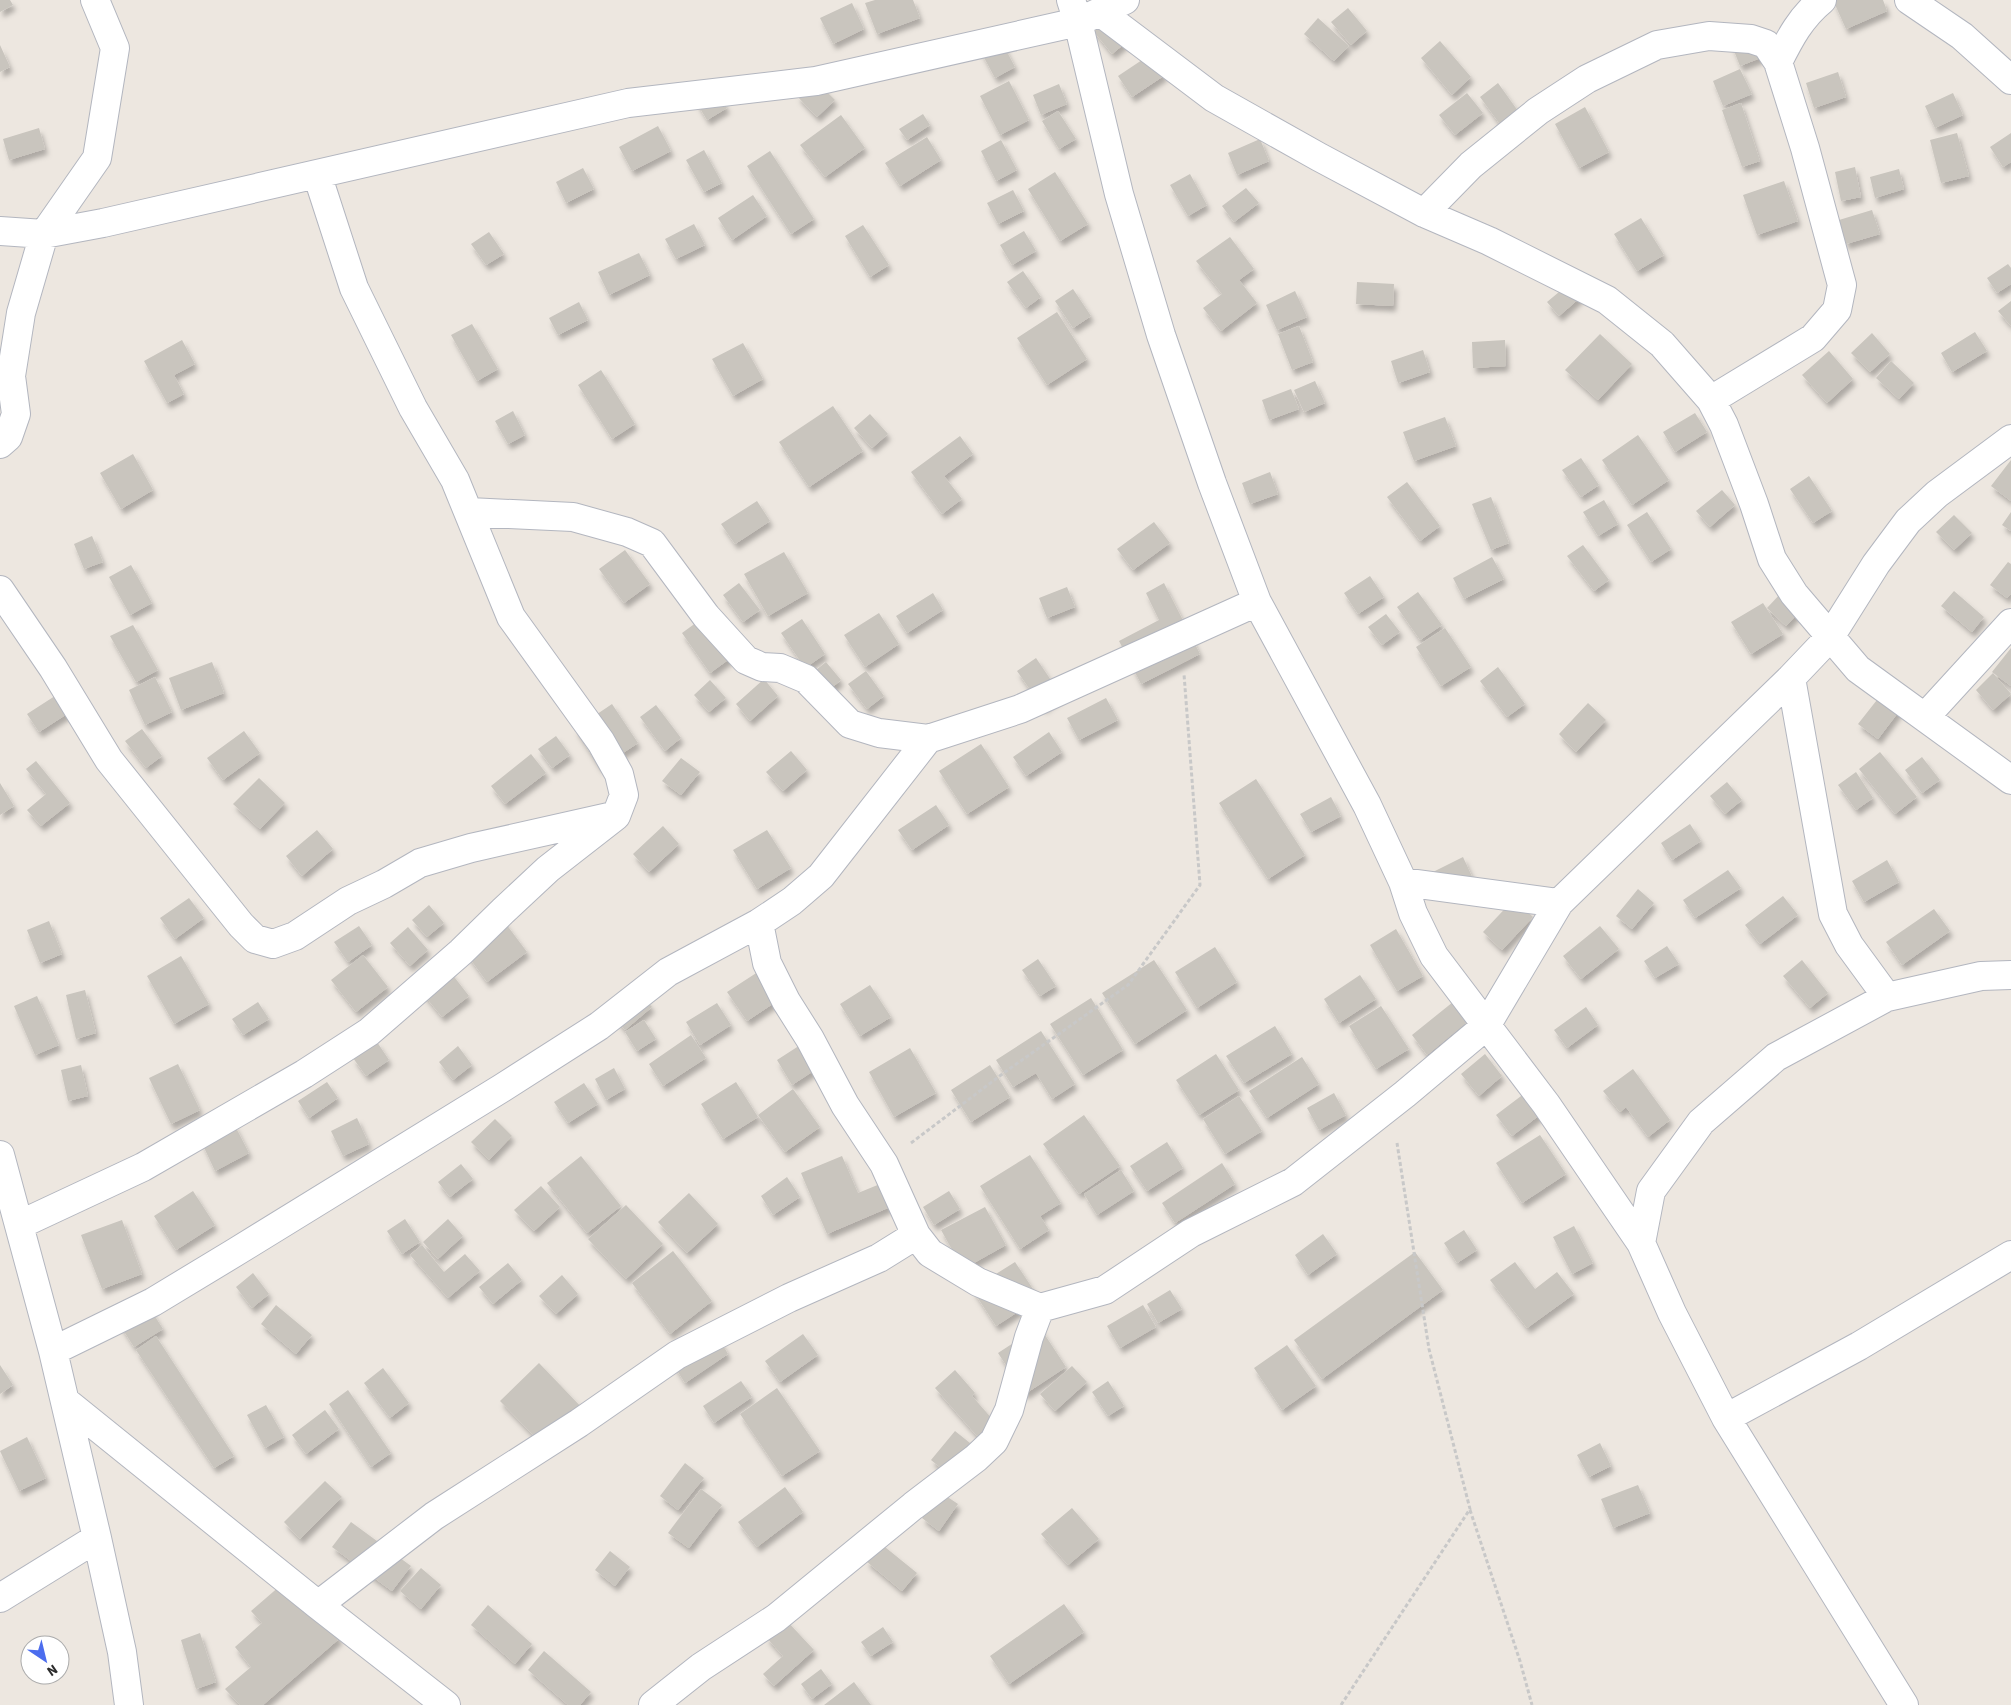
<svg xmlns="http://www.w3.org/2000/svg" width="2011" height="1705" viewBox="0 0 2011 1705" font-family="'Source Sans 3',sans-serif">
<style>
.building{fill:#c9c5be;filter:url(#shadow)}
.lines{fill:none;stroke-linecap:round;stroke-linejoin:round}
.minor-casing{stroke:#b3b6bf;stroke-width:30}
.path{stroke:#c8c8c8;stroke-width:3;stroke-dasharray:4 2.5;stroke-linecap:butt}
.minor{stroke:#fff;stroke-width:28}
</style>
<defs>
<filter id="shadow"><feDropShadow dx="3" dy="5.5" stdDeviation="2.5" flood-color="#0004"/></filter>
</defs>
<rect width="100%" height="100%" fill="#ede7e0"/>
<!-- building -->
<path class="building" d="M0,0H10L13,5L0,12Z
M875,0H913L920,18L877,34L865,3Z
M1833,0H1883L1887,11L1846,29Z
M852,3L864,29L833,44L820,18Z
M1348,8L1367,31L1351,45L1331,22Z
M1318,18L1349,46L1334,61L1304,34Z
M1087,23L1135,35L1112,54Z
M1000,39L1015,67L995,78L980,50Z
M1440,41L1471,77L1452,95L1421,58Z
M1731,43L1773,53L1740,66Z
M0,45L10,67L0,72Z
M1151,54L1165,75L1132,97L1118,76Z
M1740,69L1752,94L1723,106L1713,81Z
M1838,72L1846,97L1814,108L1806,83Z
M815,80L835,100L817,117L797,96Z
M1009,81L1029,120L1000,135L980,96Z
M712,83L727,108L707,120L692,95Z
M1498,83L1523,118L1505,131L1480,97Z
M1059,84L1067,104L1041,115L1033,95Z
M1467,93L1483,113L1455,135L1439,115Z
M1953,93L1963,115L1935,128L1925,106Z
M1741,103L1760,161L1742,167L1722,110Z
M1585,107L1609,152L1579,168L1555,124Z
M1058,111L1076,139L1059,149L1042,121Z
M923,114L930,125L907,140L899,129Z
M841,115L865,148L825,177L800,145Z
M658,126L671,151L632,171L619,147Z
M39,128L45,149L9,160L3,139Z
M1957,133L1969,176L1941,183L1930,140Z
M2011,133V162L2003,167L1990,147Z
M927,137L941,160L900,186L885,163Z
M1260,139L1269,161L1237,175L1228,153Z
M1001,140L1017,170L996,181L981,151Z
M704,150L722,183L704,192L686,160Z
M770,151L814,219L791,234L747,166Z
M1855,167L1861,197L1841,201L1835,172Z
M583,168L594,189L566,203L556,182Z
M1899,169L1904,189L1875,198L1870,177Z
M1055,172L1088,224L1060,241L1028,189Z
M1190,174L1207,205L1188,216L1170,185Z
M1784,181L1798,221L1757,235L1743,195Z
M1246,188L1259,203L1234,222L1222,206Z
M1013,190L1024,211L998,224L987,203Z
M753,195L767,216L732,240L718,218Z
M1872,210L1880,234L1846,244L1839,220Z
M1641,218L1664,255L1637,271L1614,234Z
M694,224L705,245L676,259L665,239Z
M863,225L889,265L870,277L845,236Z
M1024,231L1036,251L1012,265L1000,245Z
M489,232L504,254L486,265L471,244Z
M1230,237L1254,269L1239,280L1257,303L1221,331L1203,308L1222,294L1196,261Z
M639,253L650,275L609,295L598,272Z
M2008,264L2011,268V284L1997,293L1987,278Z
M1023,271L1041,297L1026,308L1007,282Z
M1357,282L1394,284L1393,306L1356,304Z
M1571,282L1582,296L1559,316L1547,302Z
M1073,289L1091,316L1073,328L1055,301Z
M1295,291L1307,317L1277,330L1266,305Z
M2011,301V326L1998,311Z
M579,302L588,320L558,335L549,318Z
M1057,312L1087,359L1047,385L1017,338Z
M472,324L498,369L477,381L451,335Z
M1299,326L1313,362L1292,370L1278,334Z
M1975,332L1987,351L1952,372L1941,353Z
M1872,333L1890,354L1870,372L1851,353Z
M1600,334L1632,364L1598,400L1565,370Z
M182,340L195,364L174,375L184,394L167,403L144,361Z
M1505,340L1506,366L1473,368L1472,342Z
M743,343L763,379L733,396L712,359Z
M1423,350L1430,372L1398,383L1391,361Z
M1829,351L1853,379L1827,403L1802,375Z
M1891,361L1914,383L1899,399L1876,378Z
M601,370L635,424L612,439L578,385Z
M1315,381L1325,403L1304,412L1294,390Z
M1291,389L1299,409L1269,420L1262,400Z
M833,406L863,451L809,487L779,442Z
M513,411L525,435L508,444L495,421Z
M1695,413L1707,432L1675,452L1663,432Z
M870,414L888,434L872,448L854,428Z
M1445,417L1456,446L1414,461L1403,432Z
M1638,435L1669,480L1632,505L1602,460Z
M960,436L973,454L944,476L962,499L942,514L911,472Z
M133,454L153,490L121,509L100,473Z
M1581,458L1599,485L1581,497L1562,470Z
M2011,460V501L1991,486Z
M1270,472L1278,494L1250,504L1242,483Z
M1809,476L1832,511L1813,523L1790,489Z
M1407,482L1440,526L1420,541L1387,497Z
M1722,490L1735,505L1710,527L1696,511Z
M1491,497L1509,543L1491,550L1472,504Z
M1604,500L1618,524L1598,536L1583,512Z
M757,501L770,521L735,544L721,524Z
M1647,512L1671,549L1651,562L1627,525Z
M2011,512V531L2002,525Z
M1954,515L1972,533L1954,550L1936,532Z
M1154,522L1170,543L1133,570L1117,549Z
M92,536L103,562L84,569L74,544Z
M1583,545L1609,580L1594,591L1567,556Z
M625,550L650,584L624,603L599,569Z
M784,552L808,593L768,616L744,574Z
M1492,557L1504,579L1464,599L1453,578Z
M2008,562L2011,564V594L2007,598L1990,585Z
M131,565L152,603L130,615L109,577Z
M1370,576L1384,597L1358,614L1344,593Z
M739,583L760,610L743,622L723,595Z
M1164,583L1200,654L1141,684L1119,641L1159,620L1146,593Z
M1067,587L1075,607L1047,618L1039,598Z
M1954,591L1984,617L1972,632L1941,606Z
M1418,592L1442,625L1420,640L1397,607Z
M1782,592L1801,610L1786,626L1767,608Z
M933,593L943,610L907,633L896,616Z
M1763,603L1783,634L1751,654L1731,622Z
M715,609L743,649L710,673L682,633Z
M879,613L899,644L865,667L844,635Z
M1386,614L1400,632L1382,645L1368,627Z
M802,619L825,654L805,668L781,633Z
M133,625L158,670L136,682L110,636Z
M1445,628L1471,667L1441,686L1416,647Z
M2011,648V686L1992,672Z
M1036,658L1061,695L1043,708L1017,671Z
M212,662L224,693L181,710L169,678Z
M826,662L841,680L817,700L801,682Z
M1498,667L1525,704L1507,717L1480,681Z
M866,671L884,696L867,709L848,684Z
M1993,673L2011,694L1993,710L1976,690Z
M155,677L172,712L145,725L129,690Z
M764,679L778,696L750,721L736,704Z
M710,680L726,698L709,712L694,695Z
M1884,691L1903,706L1878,739L1858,724Z
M58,694L70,712L39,732L27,714Z
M1106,698L1118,720L1079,740L1067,718Z
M1588,703L1606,720L1576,752L1559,734Z
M612,704L638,743L600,768L575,729Z
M656,705L681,738L665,751L640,717Z
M142,729L162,756L146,768L125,741Z
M244,731L260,753L223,780L207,758Z
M1049,732L1062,752L1026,776L1013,757Z
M556,736L570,755L552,768L538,749Z
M981,744L1009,787L967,814L939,771Z
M791,751L807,770L783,791L766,772Z
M1880,752L1917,797L1895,814L1859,769Z
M531,754L546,773L505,804L491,786Z
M1922,757L1940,780L1922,793L1905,770Z
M681,758L700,772L681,795L662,781Z
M36,761L70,803L41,826L27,810L46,794L26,769Z
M1856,772L1873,798L1856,810L1838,785Z
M259,778L285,803L260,829L233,804Z
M1256,779L1305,855L1268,879L1219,803Z
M1727,782L1742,800L1725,814L1710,796Z
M0,783L14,806L0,815Z
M1331,797L1341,816L1311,832L1300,814Z
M936,805L949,825L912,850L898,830Z
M1690,824L1701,841L1672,860L1661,843Z
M663,826L679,844L649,872L633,854Z
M317,830L333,849L302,876L286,856Z
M767,830L791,868L757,889L733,850Z
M1463,857L1474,881L1431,873Z
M1887,860L1899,882L1864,902L1852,881Z
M1728,870L1741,888L1695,918L1683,900Z
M1638,889L1654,903L1632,929L1616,916Z
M1783,896L1798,915L1760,944L1745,925Z
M189,898L204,918L175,939L160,918Z
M1514,899L1533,917L1502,950L1483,932Z
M429,905L444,923L427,937L412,920Z
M1934,909L1950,931L1902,965L1886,942Z
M500,916L527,952L487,982L460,945Z
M49,921L62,954L40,963L27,930Z
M359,926L372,945L348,962L334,942Z
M1600,926L1619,949L1581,979L1563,956Z
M408,927L428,950L410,966L390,943Z
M1396,929L1423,976L1397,991L1370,945Z
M1667,946L1679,964L1655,978L1644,961Z
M1215,947L1237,982L1197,1008L1175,972Z
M363,955L388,987L356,1012L331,980Z
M181,956L209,1004L174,1024L147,976Z
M1038,959L1056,986L1040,996L1022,970Z
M1154,960L1187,1010L1135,1044L1102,993Z
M1802,960L1828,993L1810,1008L1783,976Z
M764,968L783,997L747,1021L727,992Z
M448,969L469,996L442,1017L420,990Z
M1360,975L1376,999L1339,1023L1324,999Z
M870,985L891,1017L860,1036L840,1004Z
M85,990L96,1033L76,1039L66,995Z
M638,991L652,1007L625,1030L611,1013Z
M37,996L59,1045L35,1055L14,1006Z
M1091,998L1123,1050L1083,1075L1050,1024Z
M258,1002L269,1019L243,1035L232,1019Z
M1453,1002L1468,1021L1427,1055L1412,1035Z
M717,1003L731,1025L700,1045L686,1022Z
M1381,1006L1409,1049L1376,1069L1349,1026Z
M1586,1007L1598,1025L1567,1048L1554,1030Z
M644,1020L656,1039L637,1051L625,1032Z
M1275,1026L1292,1054L1244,1083L1226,1056Z
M1041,1031L1075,1084L1052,1099L1036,1073L1013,1087L996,1060Z
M691,1035L706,1058L663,1086L649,1064Z
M808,1040L824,1064L792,1085L777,1060Z
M377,1042L389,1060L366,1076L353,1058Z
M458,1046L472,1065L453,1080L439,1062Z
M910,1048L936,1093L894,1117L869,1072Z
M1216,1054L1239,1090L1199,1115L1176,1080Z
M1485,1054L1502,1076L1479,1096L1461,1074Z
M1302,1057L1319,1084L1267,1118L1249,1091Z
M178,1064L200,1110L171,1124L149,1078Z
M81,1065L88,1096L68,1101L61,1070Z
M990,1065L1010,1097L971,1122L951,1090Z
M614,1068L625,1089L606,1100L595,1079Z
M1633,1069L1670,1120L1648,1137L1626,1107L1620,1112L1603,1091Z
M327,1082L338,1098L309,1118L298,1101Z
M736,1082L758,1117L723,1139L701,1104Z
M584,1083L598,1104L568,1123L554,1102Z
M793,1089L820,1127L785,1152L758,1115Z
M1529,1090L1545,1111L1512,1136L1496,1115Z
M1334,1093L1346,1115L1319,1130L1307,1108Z
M1239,1096L1262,1131L1225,1154L1203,1119Z
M1084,1115L1120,1166L1079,1194L1043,1144Z
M357,1118L369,1144L343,1156L331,1131Z
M495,1119L512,1136L489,1160L471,1142Z
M234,1124L249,1153L215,1171L201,1141Z
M1540,1135L1566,1174L1522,1203L1496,1163Z
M1167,1142L1183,1168L1147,1191L1130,1166Z
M1030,1155L1061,1203L1040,1216L1049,1230L1020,1249L980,1186Z
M581,1156L621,1206L587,1233L547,1183Z
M842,1156L858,1193L880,1184L890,1207L827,1234L801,1173Z
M1222,1163L1235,1184L1175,1223L1162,1203Z
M461,1164L473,1179L450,1197L438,1182Z
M1121,1170L1134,1191L1097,1215L1084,1194Z
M787,1177L800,1197L773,1215L761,1196Z
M541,1186L560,1207L534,1231L514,1210Z
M193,1191L215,1225L176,1250L154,1216Z
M949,1191L960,1209L934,1225L923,1207Z
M689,1193L718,1224L687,1253L658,1222Z
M626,1205L663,1244L626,1279L588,1239Z
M985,1207L1006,1245L963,1269L941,1230Z
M405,1219L420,1242L402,1254L387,1231Z
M448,1219L463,1236L438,1259L423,1242Z
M122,1220L142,1274L102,1289L81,1235Z
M1574,1226L1593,1263L1572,1274L1553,1237Z
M1464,1230L1477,1250L1457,1263L1444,1243Z
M1323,1234L1337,1254L1308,1275L1295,1255Z
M422,1245L444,1272L465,1254L480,1271L448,1298L410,1255Z
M673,1251L712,1301L670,1334L632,1283Z
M1415,1252L1443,1290L1322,1379L1294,1340Z
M1015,1262L1039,1298L996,1326L972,1289Z
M1515,1262L1535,1289L1557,1272L1574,1294L1527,1328L1490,1280Z
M508,1263L522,1280L493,1304L479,1287Z
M253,1273L269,1294L252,1308L236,1287Z
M562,1275L578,1294L556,1314L539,1296Z
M1170,1290L1182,1309L1158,1323L1147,1304Z
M140,1293L163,1329L134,1347L111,1311Z
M276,1305L312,1335L296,1354L261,1324Z
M1143,1305L1156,1327L1120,1348L1107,1326Z
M1039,1326L1066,1367L1025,1394L998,1353Z
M715,1332L728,1354L685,1383L671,1361Z
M803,1334L818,1355L780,1382L765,1361Z
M156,1336L234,1456L214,1468L136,1350Z
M1287,1345L1316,1386L1282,1410L1254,1368Z
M539,1363L585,1411L546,1448L500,1401Z
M0,1365L13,1385L0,1394Z
M1072,1366L1087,1382L1055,1411L1040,1394Z
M383,1368L409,1403L390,1418L364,1383Z
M955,1370L975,1393L972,1396L994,1421L977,1436L935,1388Z
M741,1381L752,1397L714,1423L703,1406Z
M1108,1381L1124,1406L1108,1416L1092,1392Z
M777,1388L820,1451L782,1476L740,1414Z
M348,1390L391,1453L371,1467L329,1404Z
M266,1405L284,1437L265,1448L247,1415Z
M325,1410L339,1429L306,1454L292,1435Z
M955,1431L970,1443L946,1472L931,1460Z
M27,1437L46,1478L19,1491L0,1451Z
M1600,1443L1611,1466L1589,1477L1577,1455Z
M685,1463L704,1478L678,1510L660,1496Z
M325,1481L342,1497L300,1539L284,1522Z
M1638,1485L1650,1513L1613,1528L1601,1499Z
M785,1487L803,1512L757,1547L738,1522Z
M701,1489L722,1505L689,1548L668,1533Z
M940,1492L958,1504L939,1531L922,1518Z
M1072,1508L1099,1539L1068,1565L1041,1534Z
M351,1522L411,1566L392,1591L332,1547Z
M880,1543L917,1573L902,1591L866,1561Z
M610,1551L630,1567L615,1586L595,1570Z
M421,1568L441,1585L421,1609L400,1591Z
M288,1579L340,1638L263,1705H240L225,1689L251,1667L235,1647L262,1623L251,1611Z
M1064,1604L1084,1632L1009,1684L990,1656Z
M488,1605L532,1644L515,1664L471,1625Z
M785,1619L814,1650L774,1686L763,1674L783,1656L766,1637Z
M883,1627L893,1642L871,1656L861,1642Z
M200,1633L216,1682L196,1689L181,1640Z
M544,1651L591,1692L580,1705H568L528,1670Z
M821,1669L832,1684L812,1699L801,1684Z
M854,1682L871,1705H824Z"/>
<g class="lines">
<!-- minor casing -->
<g class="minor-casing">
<path id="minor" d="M1071,0L1078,22L1119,194L1161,335L1212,483L1257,602L1367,805L1403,882L1413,913L1434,956L1546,1104L1641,1243L1672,1313L1726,1418L1904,1705
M1909,0L1962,36L2011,80
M1100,12L1214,98L1319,157L1424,213L1489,241L1607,300L1662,344L1711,400L1724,425L1754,504L1772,559L1794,594L1858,669L2011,780
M1778,62C1790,38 1801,17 1822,0
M1424,213L1471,165L1538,111L1587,79L1657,45L1709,36L1751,39L1766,44L1778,62L1805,148L1842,285L1837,310L1813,338L1711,400
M0,231L44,234L103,223L628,103L816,81L1078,22L1125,0
M0,444L8,437L16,414L11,376L21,313L44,234L97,158L115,48L95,0
M469,512L573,517L627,532L652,543L706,616L746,660L762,667L780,668L806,679L850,724L879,733L928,739L1020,709L1257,602
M0,590L53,668L109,760L241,925L255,939L273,944L295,936L348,901L384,884L420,863L471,848L609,817
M1791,678L1833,914L1849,945L1887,997
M1925,717L2011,623
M1403,882L1559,903
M759,923L767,963L786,1001L810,1039L845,1105L884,1164L916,1235L930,1253L978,1282L1040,1308L1105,1290L1191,1233L1293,1182L1405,1094L1486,1026L1559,903L1791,678L1830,637L1876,564L1908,521L1937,494L2011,439
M0,1155L53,1351L97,1538L122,1652L129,1705
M19,1225L143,1167L304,1074L369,1032L461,952L503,911L548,869L616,816L624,795L619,774L601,742L511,617L455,480L413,408L354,288L317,174
M1641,1243L1651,1191L1701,1122L1776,1057L1887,997L1981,976L2011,975
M53,1351L153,1302L234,1253L502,1088L599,1026L668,972L759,923L792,901L821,876L928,739
M65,1401L318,1605L446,1705
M1726,1418L1859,1346L2011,1255
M0,1598L97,1538
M318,1605L434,1516L579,1423L677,1355L789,1298L879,1258L916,1235
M653,1705L701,1667L776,1618L913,1506L976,1458L994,1441L1009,1410L1029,1337L1040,1308"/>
</g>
<!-- path -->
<path class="path" d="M911,1143L1005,1072L1128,985L1200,885L1184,674
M1470,1510L1520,1661L1532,1705
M1341,1705L1470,1509L1429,1349L1397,1143"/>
<!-- minor -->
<use href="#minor" class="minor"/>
</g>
<!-- north arrow -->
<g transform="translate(45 1660) rotate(145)"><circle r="24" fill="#ffffff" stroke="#ababab"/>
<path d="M0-4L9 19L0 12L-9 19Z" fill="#4c6dee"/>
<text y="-8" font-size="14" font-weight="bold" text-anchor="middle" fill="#2c2c2c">N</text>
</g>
</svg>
